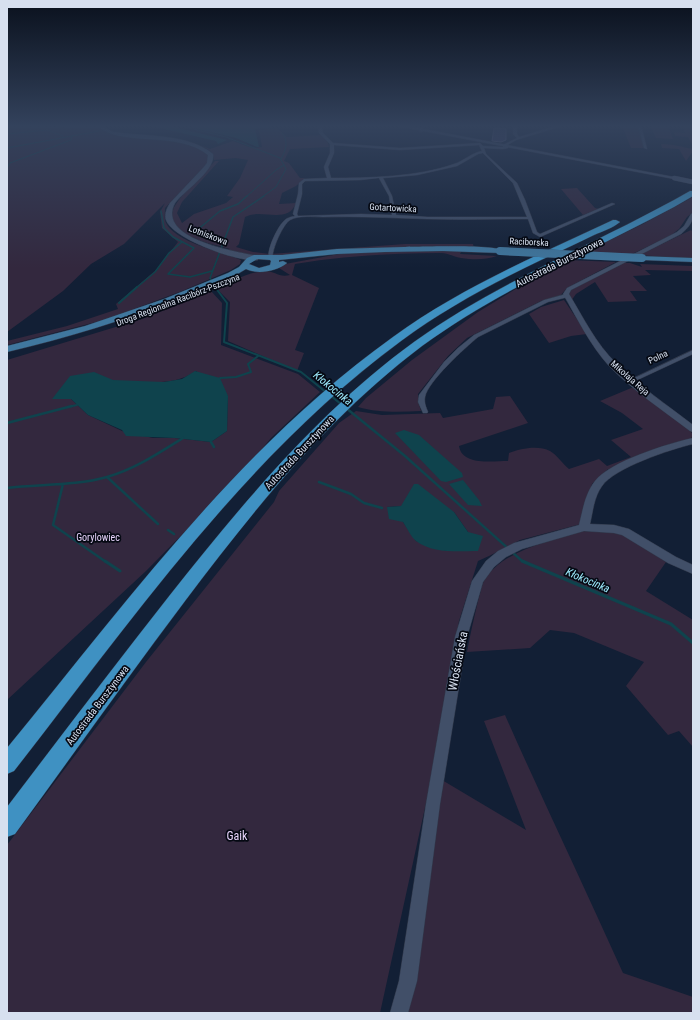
<svg xmlns="http://www.w3.org/2000/svg" width="700" height="1020" viewBox="0 0 700 1020" font-family="'Roboto Condensed',sans-serif">
<style>
.green{fill:#33283e;fill-rule:evenodd}
.water{fill:#0f434d}
.lines{fill:none;stroke-linecap:round;stroke-linejoin:round}
.stream-far4{stroke:#0f434d;stroke-width:1}
.stream-far3{stroke:#0f434d;stroke-width:1.5}
.stream-far2{stroke:#0f434d;stroke-width:2}
.stream-far1{stroke:#0f434d;stroke-width:2.5}
.stream{stroke:#0f434d;stroke-width:3}
.building{fill:#3e3d66;stroke:#676784}
.minor-casing{stroke:#30384a;stroke-width:1}
.tertiary-casing{stroke:#30384a;stroke-width:1}
.secondary-casing{stroke:#30384a;stroke-width:1}
.primary-casing{stroke:#30384a;stroke-width:1}
.motorway-casing{stroke:#30384a;stroke-width:1}
.minor{fill:#414f68;fill-rule:evenodd}
.tertiary{fill:#414f68;fill-rule:evenodd}
.secondary{fill:#414f68;fill-rule:evenodd}
.primary{fill:#40779e;fill-rule:evenodd}
.motorway{fill:#3f91c2;fill-rule:evenodd}
.tertiary-bridge-casing{stroke:#30384a;stroke-width:5;stroke-linecap:butt}
.primary-bridge-casing{stroke:#30384a;stroke-width:8;stroke-linecap:butt}
.tertiary-bridge{stroke:#414f68;stroke-width:4.5}
.primary-bridge{stroke:#40779e;stroke-width:8}
.labels{text-anchor:middle;stroke-width:3.5;stroke-linejoin:round;paint-order:stroke}
.far-street-label{font-size:9px;fill:#d7e0ef;stroke:#050913}
.street-label{font-size:10px;fill:#d7e0ef;stroke:#050913}
.park-label{font-size:10px;fill:#e7d3fb;stroke:#050913}
.water-label{font-size:11px;font-style:italic;fill:#9ce8fa;stroke:#050913}
.near-street-label{font-size:12px;fill:#d7e0ef;stroke:#050913}
.near-park-label{font-size:12px;fill:#e7d3fb;stroke:#050913}
</style>
<rect width="100%" height="100%" fill="#121f35"/>
<!-- green -->
<path class="green" d="M7,125H44L62,128L95,125C116,147 193,132 208,154C210,157 208,160 208,163L165,208C165,213 164,219 166,223C175,242 222,252 241,260L240,264L231,270L182,291L123,313L96,322L7,345V341L67,326L118,309L116,304L156,270L178,242L162,228L160,212L165,203L124,244L91,264L63,291L7,332Z
M650,125H668L673,139L656,138Z
M682,125H693V146L688,137L675,136L674,132L685,133Z
M622,126H637L644,148H631Z
M277,128L287,137L321,135L328,143L329,147L290,149L284,161L289,163L300,178H305L296,186L282,193L279,204L296,203C288,225 261,208 245,217L239,244L236,247L253,252L270,254L405,244H473L474,248L441,247L276,257L256,256L225,250L230,249C216,245 200,242 187,235C178,230 169,221 173,210C177,198 205,172 215,161H219L182,202L177,213L182,223L194,214L226,203L233,197L227,196L240,178L248,160L236,158L214,160C214,151 207,149 200,145L210,149L233,141C242,144 253,150 262,147L259,130Z
M661,144C673,144 682,147 693,149V151L686,161L679,149L662,148Z
M577,188L595,208L599,209L583,215L561,189Z
M693,197V212L687,217L679,229L670,236L630,255L583,253L643,224Z
M691,230L693,232V259L639,255Z
M383,250L497,251L492,253L461,252L460,254L497,256C485,260 474,260 461,258C454,257 448,253 441,253C391,253 343,256 295,264L292,275L319,288L295,350L304,353L297,371L228,341L230,302L216,288C232,282 248,272 265,271C275,271 279,278 290,275L279,268L280,266L285,264L339,254Z
M568,260L616,262L567,288L560,296L541,301L467,338L448,356L418,394V401L421,411C400,412 378,413 358,407L366,398L412,360L478,312L514,290Z
M621,263H630L642,267L640,264L693,266V271L645,270L651,275L633,276L647,291H630L637,301L608,302L595,282L576,294L571,301L569,295L571,290Z
M211,291L222,303L221,345L298,374L320,392L271,438L236,480L146,571L7,700V360L142,319ZM196,371L228,396L227,431L211,442L175,438H153L122,431L88,415L71,399L70,376C98,379 156,388 182,378C186,377 191,374 196,371Z
M564,300L587,334L571,336L549,343L529,314L541,307Z
M636,386L685,426L693,434L691,439L609,471L608,469L592,484L581,524L520,540L489,556L478,561L459,621L428,794L380,1013H7V845L146,662L274,502L279,491L339,423L356,411L382,415L440,413L443,418L493,409L496,397L510,396L528,423L459,446C462,466 493,461 508,461L509,453C521,448 539,445 550,451C557,455 563,464 569,469L599,459L607,466L631,457L611,440L643,429L622,413L600,401ZM401,506L454,512L468,532L478,551H447L416,541L403,522L387,507Z
M582,531L617,532L627,536L666,562L646,591L693,620V747L679,731L668,735L626,686L644,662L574,633L550,630L530,648L467,652C470,635 474,618 478,601C480,595 481,588 483,583C499,551 551,541 582,531Z
M505,715C543,801 584,886 623,973L693,997V1013H408L442,780L526,830L484,721Z"/>
<!-- water -->
<path class="water" d="M147,125H166L227,140L218,144L216,141Z
M201,125H272V127L255,129L259,147H257L236,138L190,127Z
M195,371L220,378L228,396L227,431L211,442L175,438L126,436L122,430L88,415L71,399H52L70,376L94,372L113,380L164,382L182,379Z
M404,430L419,435L462,473L463,477L446,482L441,481L395,433Z
M463,480L479,500L482,506L468,505L449,484Z
M414,484H418L454,512L468,532L483,536L478,551C459,551 433,554 416,541C411,537 407,528 403,522L389,519L387,507L401,506Z"/>
<g class="lines">
<!-- stream-far4 -->
<path class="stream-far4" d="M177,125L226,137L280,158L286,169L276,187L262,197
M7,134L47,130L63,136
M7,148L99,131
M281,159C286,150 289,141 282,133
M7,168L10,163L71,140L72,136
M246,197L276,170L284,165"/>
<!-- stream-far3 -->
<path class="stream-far3" d="M161,211L164,228L173,237L194,248L168,274L190,277L212,271
M196,231L220,211L238,204L247,196
M136,288L155,272L169,253L182,242
M216,288L210,278L233,217L264,196"/>
<!-- stream-far2 -->
<path class="stream-far2" d="M215,287L227,303L224,342L301,372L327,393
M119,303L137,287
M220,378L236,377L251,372L248,364L258,356
M331,396L342,405
M68,407L77,405"/>
<!-- stream-far1 -->
<path class="stream-far1" d="M346,408L405,456L521,560L525,562
M7,423L72,406
M211,442L214,447
M107,477L158,524
M319,482L351,494L364,503L382,508
M63,484L53,525L106,562
M7,488C40,484 75,486 107,477C135,469 159,453 183,438
M168,530L174,534"/>
<!-- stream -->
<path class="stream" d="M105,561L120,571
M522,561L671,624L693,643"/>
</g>
<!-- building -->
<path class="building" d="M494,128L506,129V140L501,142L492,141Z"/>
<g class="lines">
<!-- minor casing -->
<g class="minor-casing">
<path id="minor" d="M53,125H89L73,128Z
M318,125H321L323,133L333,143L400,148L480,143L483,146L503,147V145L517,138L513,134V125H517V134L519,137L559,125H565L516,140L506,146H508V148L503,149L484,148L486,154L517,183L525,200L537,232L540,234L612,203L615,204L540,237L533,233L528,219C494,219 461,220 427,219C392,218 358,216 323,217C313,217 299,215 290,220C283,224 271,251 273,258L269,259C266,251 277,228 283,222C286,218 290,217 295,216L293,214L298,194L299,183L304,179L327,178L324,167L330,153V144L319,133ZM334,145L400,150L479,145L482,151C471,153 464,161 454,164C418,177 368,178 331,178L328,167L334,153ZM483,153L513,183L527,217H428L396,215L392,196L383,178L417,175L457,166L478,154ZM379,178L389,196L392,215L361,214L298,216L297,214L302,194V184L305,181L360,180Z
M422,125H425L422,132H420Z
M638,125H641L647,149L644,148Z
M566,294L569,296L568,297L548,302L478,337C465,348 428,381 425,397C424,403 426,407 428,412L427,413H423L418,402L419,395L444,362L458,348L474,335L544,300Z
M693,350V354L633,382L631,383L628,381Z"/>
</g>
<!-- tertiary casing -->
<g class="tertiary-casing">
<path id="tertiary" d="M403,125L674,177L676,178L674,179L392,125Z
M693,213C693,223 688,228 681,234L571,290L569,294C583,317 596,344 616,363C639,386 667,405 693,425V432L690,431C664,411 631,389 609,366C590,345 577,318 563,294L567,288L677,232L684,226L691,214Z
M693,438V444C671,449 614,468 602,486C594,497 593,511 590,524L614,525L629,529L676,557L693,565V574L668,563L622,535L614,533L584,531L522,549L506,557L494,567L483,582L467,637L440,804L417,981L408,1013H390L399,981L426,804L455,637L472,581L486,561L498,551L514,543L579,525C583,509 585,494 595,481C609,462 669,443 693,438Z"/>
</g>
<!-- secondary casing -->
<g class="secondary-casing">
<path id="secondary" d="M96,125C103,125 107,130 114,132C146,137 187,133 213,154C216,170 185,190 175,203C156,239 235,251 258,256V260C239,263 173,239 166,220C164,214 167,208 170,203L203,168L207,163L208,155C178,130 120,148 96,125Z"/>
</g>
<!-- primary casing -->
<g class="primary-casing">
<path id="primary" d="M404,247C419,247 496,244 504,251L500,253L443,251L385,252L337,254L279,260V262L283,261L287,263C277,271 258,275 246,269C226,282 203,289 182,298C125,320 67,338 7,352V346L85,326L164,299L228,273L239,267L247,258L254,255H282L337,249ZM257,259L270,260L271,261L270,265L259,268L249,264Z
M639,256L693,258V262L642,260L638,258Z"/>
</g>
<!-- motorway casing -->
<g class="motorway-casing">
<path id="motorway" d="M690,191H693V196L674,207C590,252 500,289 422,346C329,416 255,508 185,601C127,678 72,756 15,834L7,837V807C61,736 115,665 170,595C243,503 319,411 414,342C500,280 599,243 690,191Z
M613,220H616L620,222C613,228 603,231 594,235C577,243 559,252 541,260C493,283 444,309 401,341C245,456 132,620 14,771L7,774V748C126,603 239,447 393,337C460,288 538,255 613,220Z"/>
</g>
<!-- minor -->
<use href="#minor" class="minor"/>
<!-- tertiary -->
<use href="#tertiary" class="tertiary"/>
<!-- secondary -->
<use href="#secondary" class="secondary"/>
<!-- primary -->
<use href="#primary" class="primary"/>
<!-- motorway -->
<use href="#motorway" class="motorway"/>
<!-- tertiary-bridge casing -->
<g class="tertiary-bridge-casing">
<path id="tertiary-bridge" d="M674,178L693,182"/>
</g>
<!-- primary-bridge casing -->
<g class="primary-bridge-casing">
<path id="primary-bridge" d="M500,251L642,258"/>
</g>
<!-- tertiary-bridge -->
<use href="#tertiary-bridge" class="tertiary-bridge"/>
<!-- primary-bridge -->
<use href="#primary-bridge" class="primary-bridge"/>
</g>
<!-- sky -->
<linearGradient id="sky" x2="0" y2="1"><stop stop-color="#0a111d"/><stop offset="0.47" stop-color="#33425c"/><stop offset="1" stop-color="#33425c" stop-opacity="0"/></linearGradient>
<rect width="700" height="268" fill="url(#sky)"/>
<g class="labels">
<!-- far-street labels -->
<g class="far-street-label">
<text transform="translate(393 208) rotate(3)" y="3">Gotartowicka</text>
<text transform="translate(208 235) rotate(21)" y="3">Lotniskowa</text>
<text transform="translate(529 242) rotate(3)" y="3">Raciborska</text>
<text transform="translate(178 300) rotate(-21)" y="3">Droga Regionalna Racibórz-Pszczyna</text>
<text transform="translate(658 357) rotate(-25)" y="3">Polna</text>
<text transform="translate(630 378) rotate(41)" y="3">Mikołaja Reja</text>
</g>
<!-- street labels -->
<g class="street-label">
<text transform="translate(559 262) rotate(-27)" y="4">Autostrada Bursztynowa</text>
<text transform="translate(299 452) rotate(-47)" y="4">Autostrada Bursztynowa</text>
<text transform="translate(97 705) rotate(-53)" y="4">Autostrada Bursztynowa</text>
</g>
<!-- park labels -->
<g class="park-label">
<text x="98" y="541">Gorylowiec</text>
</g>
<!-- water labels -->
<g class="water-label">
<text transform="translate(333 388) rotate(39)" y="4">Kłokocinka</text>
<text transform="translate(588 580) rotate(23)" y="4">Kłokocinka</text>
</g>
<!-- near-street labels -->
<g class="near-street-label">
<text transform="translate(458 661) rotate(-79)" y="4">Włościańska</text>
</g>
<!-- near-park labels -->
<g class="near-park-label">
<text x="237" y="840">Gaik</text>
</g>
</g>
<!-- border -->
<rect width="700" height="1020" fill="none" stroke="#d7e0ef" stroke-width="16"/>
</svg>
